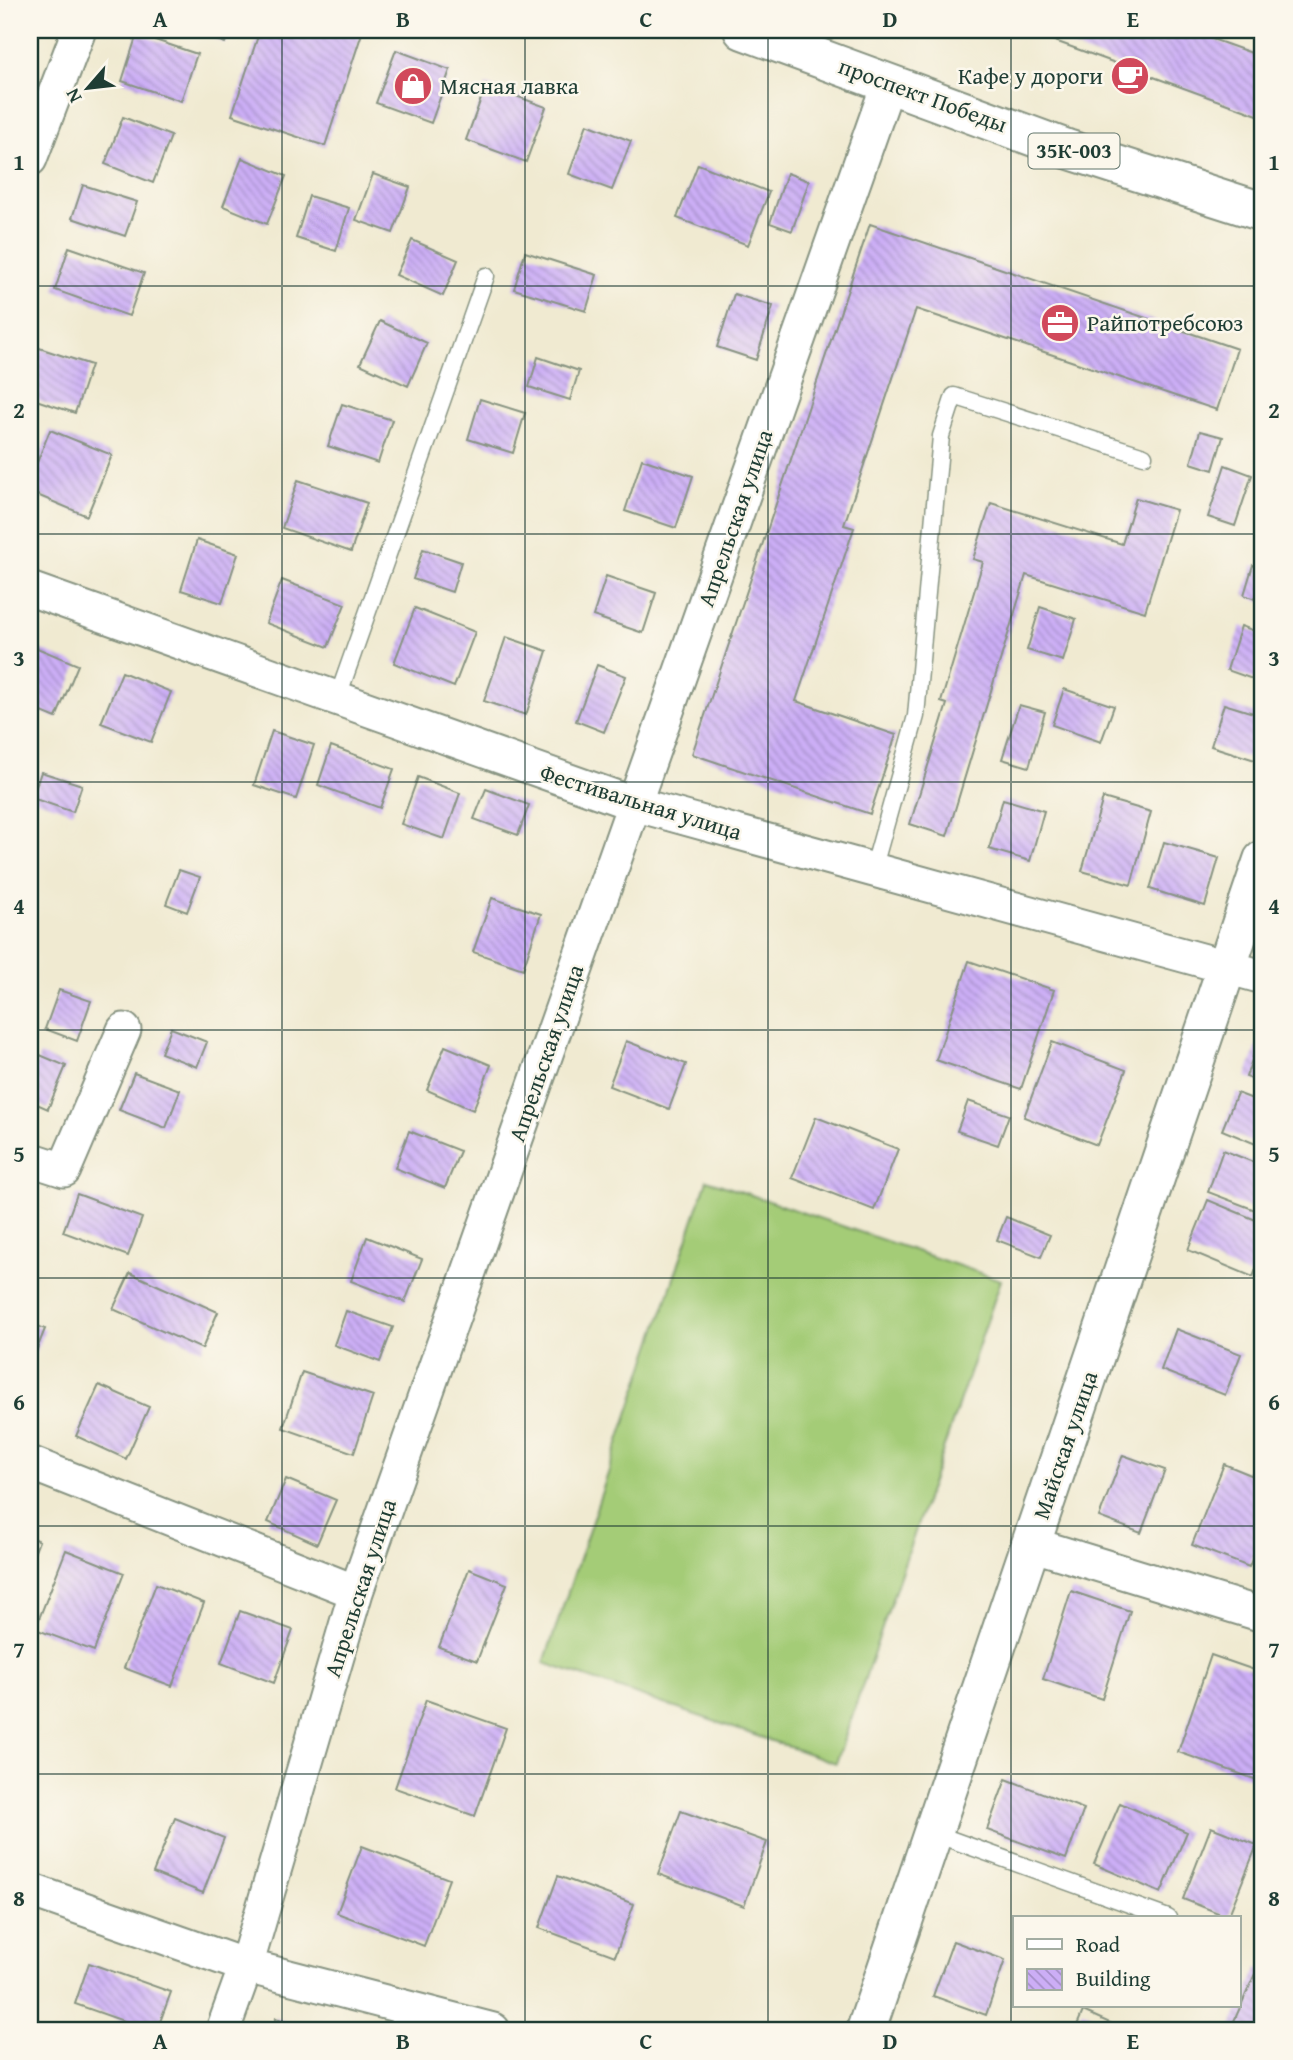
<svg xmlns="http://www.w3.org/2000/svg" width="1293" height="2060" viewBox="0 0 1293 2060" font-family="'Gentium Book Plus',serif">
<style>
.pitch{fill:#a4cc77;stroke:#628456;stroke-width:2}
.building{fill:url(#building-back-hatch)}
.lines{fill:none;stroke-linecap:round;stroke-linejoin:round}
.service-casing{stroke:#889482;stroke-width:19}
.minor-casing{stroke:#889482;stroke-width:37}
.tertiary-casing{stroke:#889482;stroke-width:42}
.primary-casing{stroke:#889482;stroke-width:42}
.service{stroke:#fff;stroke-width:16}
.minor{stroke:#fff;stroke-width:33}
.tertiary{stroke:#fff;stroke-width:38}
.primary{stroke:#fff;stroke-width:38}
.grid{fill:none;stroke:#1f3d34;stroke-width:2;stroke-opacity:0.55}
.labels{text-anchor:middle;stroke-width:5;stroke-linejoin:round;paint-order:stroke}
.shield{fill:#fbf7ec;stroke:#61756b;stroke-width:2}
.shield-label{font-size:21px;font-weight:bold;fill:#1f3d34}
.poi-label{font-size:23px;fill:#1f3d34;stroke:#fbf7ec;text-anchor:start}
.street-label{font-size:23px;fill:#1f3d34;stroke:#fbf7ec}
.neatline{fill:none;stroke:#1f3d34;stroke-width:2.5}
.grid-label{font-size:23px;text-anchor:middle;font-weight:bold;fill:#1f3d34}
</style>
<defs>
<pattern id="building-back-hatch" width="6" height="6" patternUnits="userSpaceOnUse" patternTransform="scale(1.75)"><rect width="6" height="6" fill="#ccaef6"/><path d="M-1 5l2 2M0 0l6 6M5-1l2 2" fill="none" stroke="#a58fc8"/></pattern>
</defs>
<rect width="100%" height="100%" fill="#fbf7ec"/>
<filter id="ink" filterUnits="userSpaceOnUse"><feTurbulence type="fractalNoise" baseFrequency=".0143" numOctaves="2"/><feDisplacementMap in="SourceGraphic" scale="14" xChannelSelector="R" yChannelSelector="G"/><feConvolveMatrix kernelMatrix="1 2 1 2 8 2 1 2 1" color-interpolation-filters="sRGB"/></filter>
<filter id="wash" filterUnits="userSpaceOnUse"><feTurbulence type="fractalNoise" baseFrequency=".00686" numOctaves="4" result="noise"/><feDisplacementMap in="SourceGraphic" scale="28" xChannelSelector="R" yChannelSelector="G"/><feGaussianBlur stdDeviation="1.57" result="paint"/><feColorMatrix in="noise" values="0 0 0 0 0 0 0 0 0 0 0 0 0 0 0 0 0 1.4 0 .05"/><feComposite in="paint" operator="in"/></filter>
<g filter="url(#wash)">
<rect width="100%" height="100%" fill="#f0ead1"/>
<!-- pitch -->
<path class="pitch" d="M707,1180L1001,1280L836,1763L544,1663Z"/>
<g id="blocks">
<!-- building -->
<path class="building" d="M190,30H230L225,43Z
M260,30H363L325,146L232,115Z
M1025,30H1187L1263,57V117Z
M137,34L197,54L181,101L122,81Z
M396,50L450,70L431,123L376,103Z
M486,85L546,107L526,162L466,140Z
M123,117L171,136L153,183L105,164Z
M587,124L631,141L612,190L569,174Z
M242,158L286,176L267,224L223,206Z
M698,164L769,192L748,245L677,218Z
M787,173L809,181L792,231L770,223Z
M373,174L410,187L393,233L356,220Z
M83,185L137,202L125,236L72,218Z
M309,196L349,208L336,251L296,238Z
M870,224L1237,349L1217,410L916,309L844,525L854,528L796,701L896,735L870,814L692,754Z
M412,240L458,260L443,296L396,275Z
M69,247L144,273L129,316L55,290Z
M525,252L597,275L586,311L514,289Z
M734,294L773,306L756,360L717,347Z
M380,321L427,343L408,386L360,364Z
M30,345L91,365L75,413L30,398Z
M538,357L579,371L570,400L529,387Z
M480,399L525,413L513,453L468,439Z
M342,404L392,420L378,463L328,446Z
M50,430L112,455L87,516L30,492V480Z
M1200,431L1223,437L1213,470L1191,463Z
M642,459L693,476L676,528L625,511Z
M1225,465L1252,475L1235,526L1208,517Z
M298,480L367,503L351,552L282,528Z
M1136,498L1176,510L1145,612L1026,575L947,836L910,824L947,704L941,702L983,562L973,559L991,503L1122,544Z
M197,540L238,554L222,603L181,590Z
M423,549L461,562L452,592L413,579Z
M1253,565L1263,568V602L1244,595Z
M606,576L656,593L643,633L593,616Z
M282,580L345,604L328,647L266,623Z
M1040,607L1076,619L1063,661L1027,650Z
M415,608L475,632L454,687L394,663Z
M1241,626L1263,634V666L1258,681L1227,670Z
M506,637L547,651L526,715L484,701Z
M30,645L78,665L56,718L30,707Z
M597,665L626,676L604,732L576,721Z
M122,672L171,692L151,742L101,723Z
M1064,689L1114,706L1101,742L1052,725Z
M1224,704L1263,716V743L1258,761L1211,746Z
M1019,705L1045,712L1029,767L1002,759Z
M272,731L314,745L296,799L254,785Z
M331,746L394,769L380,808L318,785Z
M41,772L82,785L73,812L32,798Z
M418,777L460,793L444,839L401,824Z
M486,789L529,805L518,835L474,819Z
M1103,798L1151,812L1131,885L1082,871Z
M1003,799L1044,811L1030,861L989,849Z
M1164,842L1219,858L1205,906L1150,889Z
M179,870L200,877L187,912L166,904Z
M492,898L541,914L523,969L473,952Z
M969,961L1054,990L1021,1089L936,1060Z
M59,990L91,1001L77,1041L45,1029Z
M171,1028L207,1042L197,1067L161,1053Z
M1263,1029V1083L1246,1077Z
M626,1041L686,1064L669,1109L609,1086Z
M1052,1042L1126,1070L1097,1145L1024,1117Z
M445,1046L491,1065L473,1110L427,1090Z
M40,1055L66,1066L48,1109L30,1101V1079Z
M134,1073L180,1090L166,1128L119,1110Z
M1237,1093L1263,1103V1147L1222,1130Z
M968,1101L1009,1115L998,1145L957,1131Z
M816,1117L898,1149L874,1210L792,1178Z
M409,1131L460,1151L445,1188L395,1168Z
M1223,1150L1263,1166V1213L1208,1192Z
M77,1194L142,1218L128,1256L63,1232Z
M1208,1200L1263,1223V1251L1253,1277L1188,1250Z
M1006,1217L1050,1235L1041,1257L997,1240Z
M367,1237L422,1259L405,1302L351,1281Z
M130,1273L218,1312L202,1349L113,1309Z
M346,1311L393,1327L380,1362L334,1345Z
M30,1323L45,1329L30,1366Z
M1176,1329L1241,1354L1225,1395L1161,1370Z
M302,1372L373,1396L354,1453L283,1428Z
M99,1385L149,1407L126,1459L76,1436Z
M1123,1455L1165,1470L1141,1533L1099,1517Z
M1224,1464L1263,1480V1531L1249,1567L1192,1545Z
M286,1479L336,1500L317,1544L268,1522Z
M30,1537L39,1541L30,1564Z
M66,1550L124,1573L94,1651L35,1629Z
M469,1569L507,1584L477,1661L439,1647Z
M156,1584L204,1603L172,1686L124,1668Z
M1071,1591L1130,1611L1102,1699L1043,1679Z
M240,1611L293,1630L274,1683L221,1663Z
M1211,1655L1263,1673V1782L1178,1752Z
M426,1700L506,1728L475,1816L395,1788Z
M1006,1779L1084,1809L1066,1859L987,1830Z
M1120,1803L1187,1832L1161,1893L1094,1864Z
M681,1811L767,1842L744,1906L658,1874Z
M175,1818L224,1838L203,1893L153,1873Z
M1211,1827L1257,1845L1228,1917L1183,1899Z
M362,1846L449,1879L424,1946L337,1913Z
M558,1876L634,1904L615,1956L539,1928Z
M953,1941L1005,1960L986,2015L933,1996Z
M89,1963L171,1992L157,2030H149L75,2004Z
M1258,1967L1263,1969V2030H1230Z
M1083,2011L1119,2027L1118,2030H1075Z
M276,2018L305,2030H272Z"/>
</g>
</g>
<g filter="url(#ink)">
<use href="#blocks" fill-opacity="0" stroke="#889482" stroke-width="2"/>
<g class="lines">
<!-- service casing -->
<g class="service-casing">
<path id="service" d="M337,699L486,276
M873,870L916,716L941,436L954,396L1144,456
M933,1833L1168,1918"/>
</g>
<!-- minor casing -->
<g class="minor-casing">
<path id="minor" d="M30,159L79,30
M30,589L634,804L1263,977
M30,1159L64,1170L124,1030
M30,1463L356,1592
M1031,1544L1263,1615
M30,1890L246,1966L493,2030
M223,2030L246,1966L356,1592L889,82"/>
</g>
<!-- tertiary casing -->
<g class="tertiary-casing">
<path id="tertiary" d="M866,2030L1263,860"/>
</g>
<!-- primary casing -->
<g class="primary-casing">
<path id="primary" d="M743,30L1067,149L1263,212"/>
</g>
<!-- service -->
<use href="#service" class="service"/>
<!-- minor -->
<use href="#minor" class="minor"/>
<!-- tertiary -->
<use href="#tertiary" class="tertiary"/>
<!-- primary -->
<use href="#primary" class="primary"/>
</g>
</g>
<!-- grid -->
<path class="grid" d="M282,30V2030M525,30V2030M768,30V2030M1011,30V2030M30,286H1263M30,534H1263M30,782H1263M30,1030H1263M30,1278H1263M30,1526H1263M30,1774H1263"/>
<!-- icons -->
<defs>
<g id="cafe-disc" transform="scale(2.0125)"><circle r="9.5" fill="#d1495b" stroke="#fbf7ec"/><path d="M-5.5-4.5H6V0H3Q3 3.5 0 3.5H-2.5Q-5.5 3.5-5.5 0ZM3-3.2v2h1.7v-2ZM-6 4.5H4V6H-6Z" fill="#fff"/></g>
<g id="shop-disc" transform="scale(2.0125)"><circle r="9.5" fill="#d1495b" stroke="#fbf7ec"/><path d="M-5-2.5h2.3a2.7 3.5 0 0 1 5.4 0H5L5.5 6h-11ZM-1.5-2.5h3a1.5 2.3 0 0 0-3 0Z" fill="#fff"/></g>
<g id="office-disc" transform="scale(2.0125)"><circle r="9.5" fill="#d1495b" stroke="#fbf7ec"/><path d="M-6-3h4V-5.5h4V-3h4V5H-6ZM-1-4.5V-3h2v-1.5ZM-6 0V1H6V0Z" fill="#fff"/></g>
</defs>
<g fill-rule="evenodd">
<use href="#cafe-disc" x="1130" y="76"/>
<use href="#shop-disc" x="413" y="86"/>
<use href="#office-disc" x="1060" y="323"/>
</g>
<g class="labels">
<!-- shield labels -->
<rect class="shield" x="1028.5" y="133.5" width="91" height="35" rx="5"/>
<g class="shield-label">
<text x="1074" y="158">35К-003</text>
</g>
<!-- poi labels -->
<g class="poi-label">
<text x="1103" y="84" text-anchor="end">Кафе у дороги</text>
<text x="440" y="94">Мясная лавка</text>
<text x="1087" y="331">Райпотребсоюз</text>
</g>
<!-- street labels -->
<g class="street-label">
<text transform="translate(923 95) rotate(20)" y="8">проспект Победы</text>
<text transform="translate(735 518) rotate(-71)" y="8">Апрельская улица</text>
<text transform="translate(641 802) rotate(17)" y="8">Фестивальная улица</text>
<text transform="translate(546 1053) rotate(-71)" y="8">Апрельская улица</text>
<text transform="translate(1065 1445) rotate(-71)" y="8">Майская улица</text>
<text transform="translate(360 1588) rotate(-72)" y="8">Апрельская улица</text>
</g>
</g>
<!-- margin -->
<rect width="1293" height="2060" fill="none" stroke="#fbf7ec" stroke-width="77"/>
<!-- legend -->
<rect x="1013" y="1916" width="228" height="91" fill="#fbf7ec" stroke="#a3ada2" stroke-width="2"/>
<rect x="1027" y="1939" width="35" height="10" fill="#ffffff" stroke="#a3ada2" stroke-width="2"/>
<text x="1076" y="1952" font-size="21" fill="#1f3d34">Road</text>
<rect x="1027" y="1969" width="35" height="21" fill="url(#building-back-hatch)" stroke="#a3ada2" stroke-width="2"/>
<text x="1076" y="1986" font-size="21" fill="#1f3d34">Building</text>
<!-- north arrow -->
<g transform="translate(88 88) rotate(242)" stroke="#fbf7ec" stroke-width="5" paint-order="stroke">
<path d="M0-5L12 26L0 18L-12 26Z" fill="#1f3d34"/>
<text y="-10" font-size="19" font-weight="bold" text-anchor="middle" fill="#1f3d34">N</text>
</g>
<rect x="38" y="38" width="1216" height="1984" class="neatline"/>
<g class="grid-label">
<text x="160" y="27">A</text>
<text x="403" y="27">B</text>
<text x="646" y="27">C</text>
<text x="890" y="27">D</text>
<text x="1133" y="27">E</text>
<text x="19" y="170">1</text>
<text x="1274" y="170">1</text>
<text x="19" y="418">2</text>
<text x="1274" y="418">2</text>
<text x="19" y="666">3</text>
<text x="1274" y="666">3</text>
<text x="19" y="914">4</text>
<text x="1274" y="914">4</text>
<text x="19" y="1162">5</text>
<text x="1274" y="1162">5</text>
<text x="19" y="1410">6</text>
<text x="1274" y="1410">6</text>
<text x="19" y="1658">7</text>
<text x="1274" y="1658">7</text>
<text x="19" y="1906">8</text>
<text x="1274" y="1906">8</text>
<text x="160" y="2049">A</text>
<text x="403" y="2049">B</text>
<text x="646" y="2049">C</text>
<text x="890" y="2049">D</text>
<text x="1133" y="2049">E</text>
</g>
</svg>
